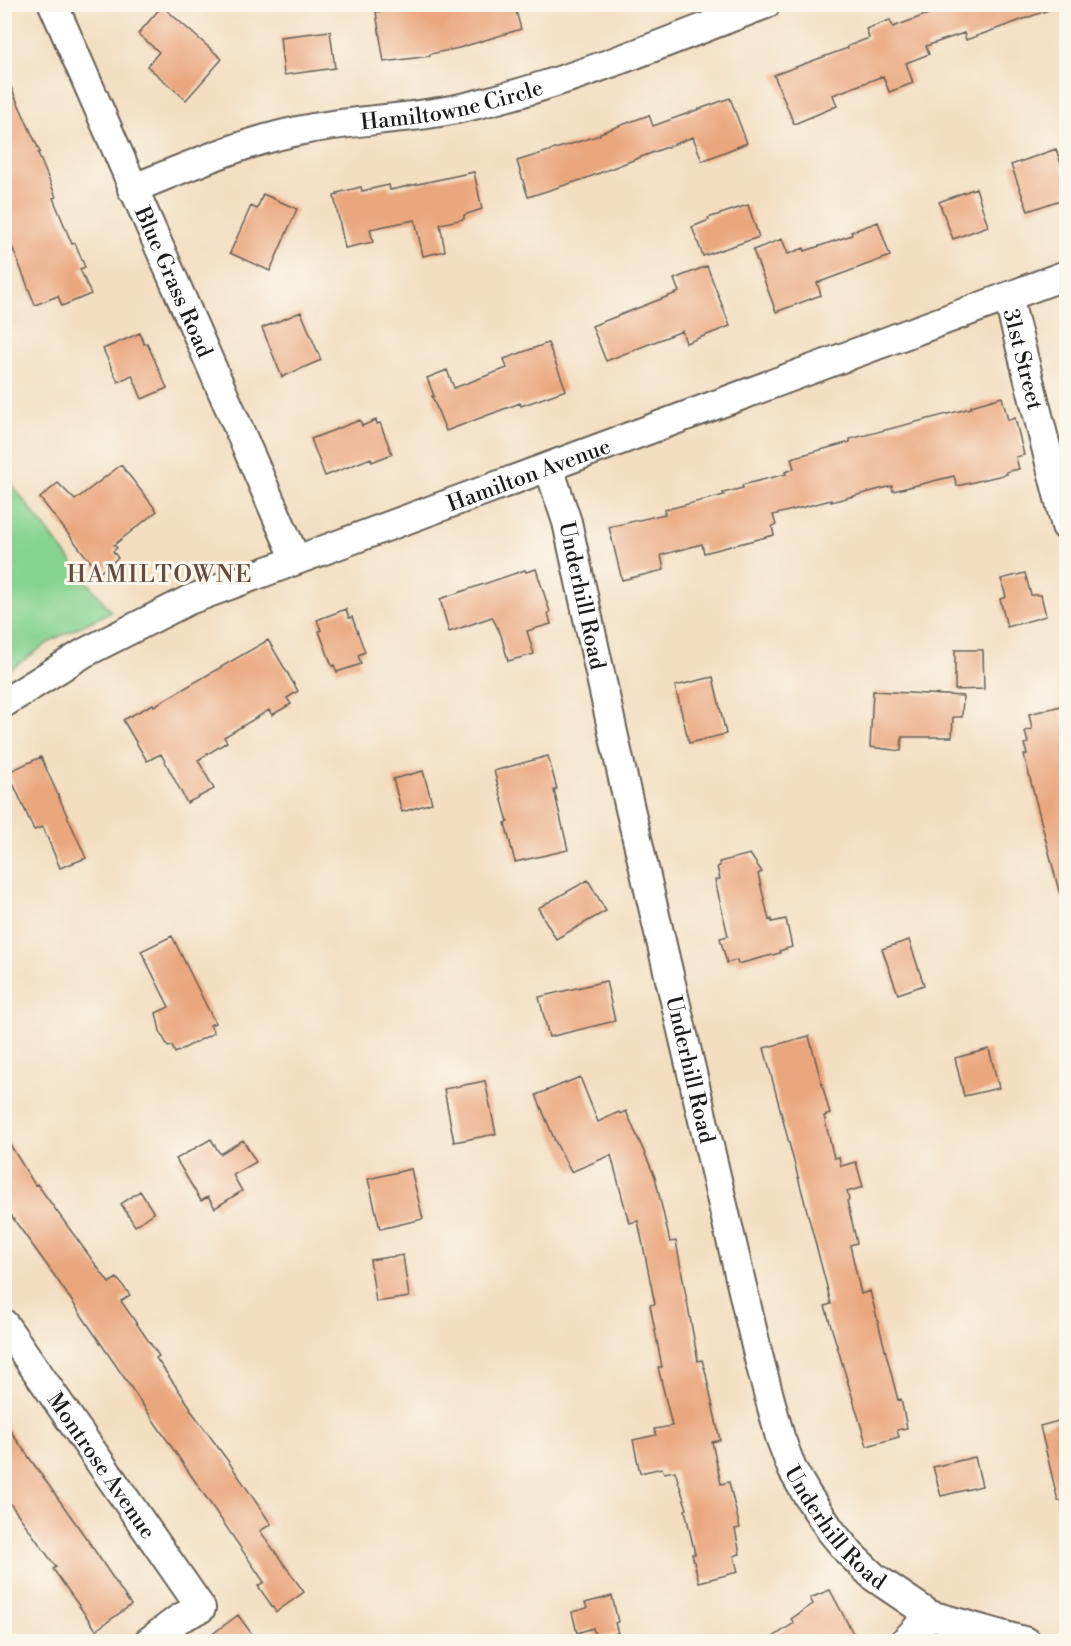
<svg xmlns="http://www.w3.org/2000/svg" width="1071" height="1646" viewBox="0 0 1071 1646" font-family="'Libre Bodoni',serif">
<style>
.green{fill:#86d391;stroke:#517856;stroke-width:1.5}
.building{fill:#eaa67d}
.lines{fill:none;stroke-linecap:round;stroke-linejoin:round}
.minor-casing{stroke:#676056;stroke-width:32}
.minor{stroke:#fff;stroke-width:28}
.labels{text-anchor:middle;stroke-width:6;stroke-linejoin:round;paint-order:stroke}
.street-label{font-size:22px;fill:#1c1c1c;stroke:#fbf7ec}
.neighbourhood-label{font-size:24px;letter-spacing:1.5px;fill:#644c3e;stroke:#fbf7ec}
</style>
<rect width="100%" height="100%" fill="#fbf7ec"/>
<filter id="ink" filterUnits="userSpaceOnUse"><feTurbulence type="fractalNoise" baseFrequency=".0167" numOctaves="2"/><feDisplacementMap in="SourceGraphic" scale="12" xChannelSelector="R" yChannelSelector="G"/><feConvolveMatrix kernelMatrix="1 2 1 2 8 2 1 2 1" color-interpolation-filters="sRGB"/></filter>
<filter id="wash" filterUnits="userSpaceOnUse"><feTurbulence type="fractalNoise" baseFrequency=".008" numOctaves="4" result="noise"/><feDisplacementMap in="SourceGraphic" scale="24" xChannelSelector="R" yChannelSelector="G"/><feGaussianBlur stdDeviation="1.35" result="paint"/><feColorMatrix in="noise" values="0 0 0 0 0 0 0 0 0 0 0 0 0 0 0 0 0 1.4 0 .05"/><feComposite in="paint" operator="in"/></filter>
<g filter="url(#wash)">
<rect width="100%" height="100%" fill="#f3dec1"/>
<!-- green -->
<path class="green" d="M4,475L111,612L54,639L5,673Z"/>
<g id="blocks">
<!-- building -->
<path class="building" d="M421,4H514L521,29L459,48L430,54V56L384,62L376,12Z
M955,4H1057V7L966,40L964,33L926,46L929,54L906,63L913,83L889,92L883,76L833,95L837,106L794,124L774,75L848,48V46L869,38L866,29L890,20L893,27Z
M162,6L222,59L186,100L147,66L159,52L138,34Z
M330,31L335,68L284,75L280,37Z
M4,72L40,152L38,153L56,197L53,198L72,244L75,243L85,267L80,269L91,294L62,306L58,296L35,305L4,226Z
M730,98L747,143L702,161L693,137L584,179L528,197L517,161L600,135V133L649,115L653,126Z
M1056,149L1066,179V198L1028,211L1011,165Z
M474,172L482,209L464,215V219L440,224L445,251L423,256L415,220L370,229L373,242L345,248L334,196L338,195L337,193L361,187L362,191L389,185L390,190Z
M976,188L988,226L953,239L939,202Z
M263,194L297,209L270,271L230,253L251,206L257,209Z
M748,205L759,237L703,256L692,227L709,220L708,218Z
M878,222L890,256L817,283L821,295L776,312L753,250L782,239L788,254L804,248L805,251L852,235L851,232Z
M707,266L730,326L686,343L682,331L606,361L592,326L679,292L674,279Z
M301,312L321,360L282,377L262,328Z
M140,333L144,344L147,343L167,388L142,399L132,375L118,382L103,349Z
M548,343L566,390L521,406L520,403L446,431L432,396H434L427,378L447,370L454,388L507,368L504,359Z
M1002,397L1008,420L1015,418L1024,455L1016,457L1019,469L1006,472L1007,474L957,486L954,476L893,491L892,486L831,502V500L773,515L776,525L772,526L774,535L704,553L702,544L661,555L664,570L622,580L609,527L665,514L664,510L724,495L723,493L743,488L742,485L786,474L785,472L794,469L791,458L850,442V439L971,408V406Z
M360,420L362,426L376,420L377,424L380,423L392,454L372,462L371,458L325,476L311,439Z
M121,465L157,511L114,545L117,548L113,551L118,558L99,573L40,498L58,483L75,500Z
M536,569L550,612L548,613L551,624L527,631L534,654L508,661L501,635L492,617L449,632L440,599L525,570L526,572Z
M1025,573L1031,595H1041L1046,616L1007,627L1000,599L1006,597L1001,579Z
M346,609L349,618L352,617L365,652L358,655L361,664L337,672L334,665L332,666L319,631L321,630L317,620Z
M268,640L298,691L287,698L291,704L272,715L269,710L224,737L227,742L198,760L214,789L187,803L161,754L147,761L123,720L153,704L154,706Z
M955,650H983L984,689L955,690Z
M713,677L726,734L689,743L675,686Z
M873,691L963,696L962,717H953L952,737H902L901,751L870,747Z
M1061,706L1066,730V894L1060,895L1024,755L1027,754L1024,744L1028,743L1025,731L1032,729L1029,714Z
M548,756L557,789L554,790L568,850L515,862L505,823L508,822L494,771Z
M41,757L86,858L60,868L43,827L34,830L8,772Z
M423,771L432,803L402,812L393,779Z
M750,854L762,872L758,874L769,920L772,919V922L786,919L792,947L779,951L780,953L738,964L737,960L727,963L720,938L728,936L715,880L720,879L717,867L720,866L719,862Z
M588,880L606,911L556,939L538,908Z
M172,936L215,1023L210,1025L214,1033L175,1053L172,1046L168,1047L160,1031L156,1013L169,1007L141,951Z
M909,940L924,985L898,994L882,949Z
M606,981L615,1021L549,1037L539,997Z
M809,1036L830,1114L824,1116L834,1158L839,1157L841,1166L856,1162L863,1187L847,1192L849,1200L847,1201L857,1243L850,1245L861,1294L870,1291L898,1400L901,1399L907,1428L897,1430L899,1437L867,1446L825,1306L831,1304L826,1283L764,1048Z
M989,1049L999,1088L964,1096L955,1058Z
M580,1077L598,1122L619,1112L620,1114L626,1111L655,1177L670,1242L676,1241L698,1361L702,1360L705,1370L720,1440L712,1442L721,1484L729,1482L740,1528L735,1529L740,1554L734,1556L738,1572L699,1582L692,1554H695L685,1510L687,1509L675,1471L664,1473L662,1468L640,1473L633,1440L656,1435L654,1429L672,1426L658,1367H662L650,1305L655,1304L638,1221L629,1223L611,1155L571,1172L555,1141L536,1095Z
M485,1081L496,1134L454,1142L444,1089Z
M4,1135L35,1185L37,1184L109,1283L117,1278L130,1295L121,1301L159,1356L156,1358L191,1408L190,1409L228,1461L271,1524L260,1531L304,1592L276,1612L258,1586L264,1582L54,1275L4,1206Z
M211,1139L220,1154L243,1140L256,1162L233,1175L242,1191L215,1208L208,1197L201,1201L176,1159Z
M411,1169L423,1219L380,1229L368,1179Z
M140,1191L154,1213L135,1226L121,1204Z
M403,1255L409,1297L376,1302L370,1260Z
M1066,1419V1500L1058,1501L1040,1426Z
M4,1422L91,1545L131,1605L96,1630L53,1569L56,1567L4,1495Z
M975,1457L982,1486L941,1496L933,1467Z
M830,1590L857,1641H767L794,1623L791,1619L813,1604L810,1598Z
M612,1596L618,1622L615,1623L618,1633L596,1639L593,1628L577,1633L572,1612L587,1608L585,1603Z
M238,1615L257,1641H203Z"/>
</g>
</g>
<g filter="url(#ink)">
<use href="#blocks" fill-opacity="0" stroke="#676056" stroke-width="1.5"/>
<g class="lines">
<!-- minor casing -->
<g class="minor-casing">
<g id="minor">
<path id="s1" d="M53,4L296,560"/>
<path id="s2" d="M132,189C189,166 247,140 308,129C361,119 417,119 470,106C572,82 668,41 766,4"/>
<path id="s3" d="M1008,297L1066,526"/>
<path id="s4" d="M549,468L567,522L624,783L759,1359L780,1437L792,1469L807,1495L831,1531L850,1554L874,1577L930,1615L1027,1642"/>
<path id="s5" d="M4,703L84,653L189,600L1066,275"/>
<path id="s6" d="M4,1324L201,1608L180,1618L148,1642"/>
<path d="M904,1642L930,1615"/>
</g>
</g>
<!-- minor -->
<use href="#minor" class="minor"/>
</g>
</g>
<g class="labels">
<!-- street labels -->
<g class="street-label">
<text dy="8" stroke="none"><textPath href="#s2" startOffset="332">Hamiltowne Circle</textPath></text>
<text dy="8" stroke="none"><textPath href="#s1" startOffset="303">Blue Grass Road</textPath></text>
<text dy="8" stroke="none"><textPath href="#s3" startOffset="64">31st Street</textPath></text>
<text dy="8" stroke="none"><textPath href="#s5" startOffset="574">Hamilton Avenue</textPath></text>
<text dy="8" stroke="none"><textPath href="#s4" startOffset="132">Underhill Road</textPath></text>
<text dy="8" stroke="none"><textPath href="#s4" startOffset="618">Underhill Road</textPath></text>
<text dy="8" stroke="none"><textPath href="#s6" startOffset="172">Montrose Avenue</textPath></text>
<text dy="8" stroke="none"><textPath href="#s4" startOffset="1104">Underhill Road</textPath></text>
</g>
<!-- neighbourhood labels -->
<g class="neighbourhood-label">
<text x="160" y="582">HAMILTOWNE</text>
</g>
</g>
<!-- margin -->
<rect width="1071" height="1646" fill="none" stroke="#fbf7ec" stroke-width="24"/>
</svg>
